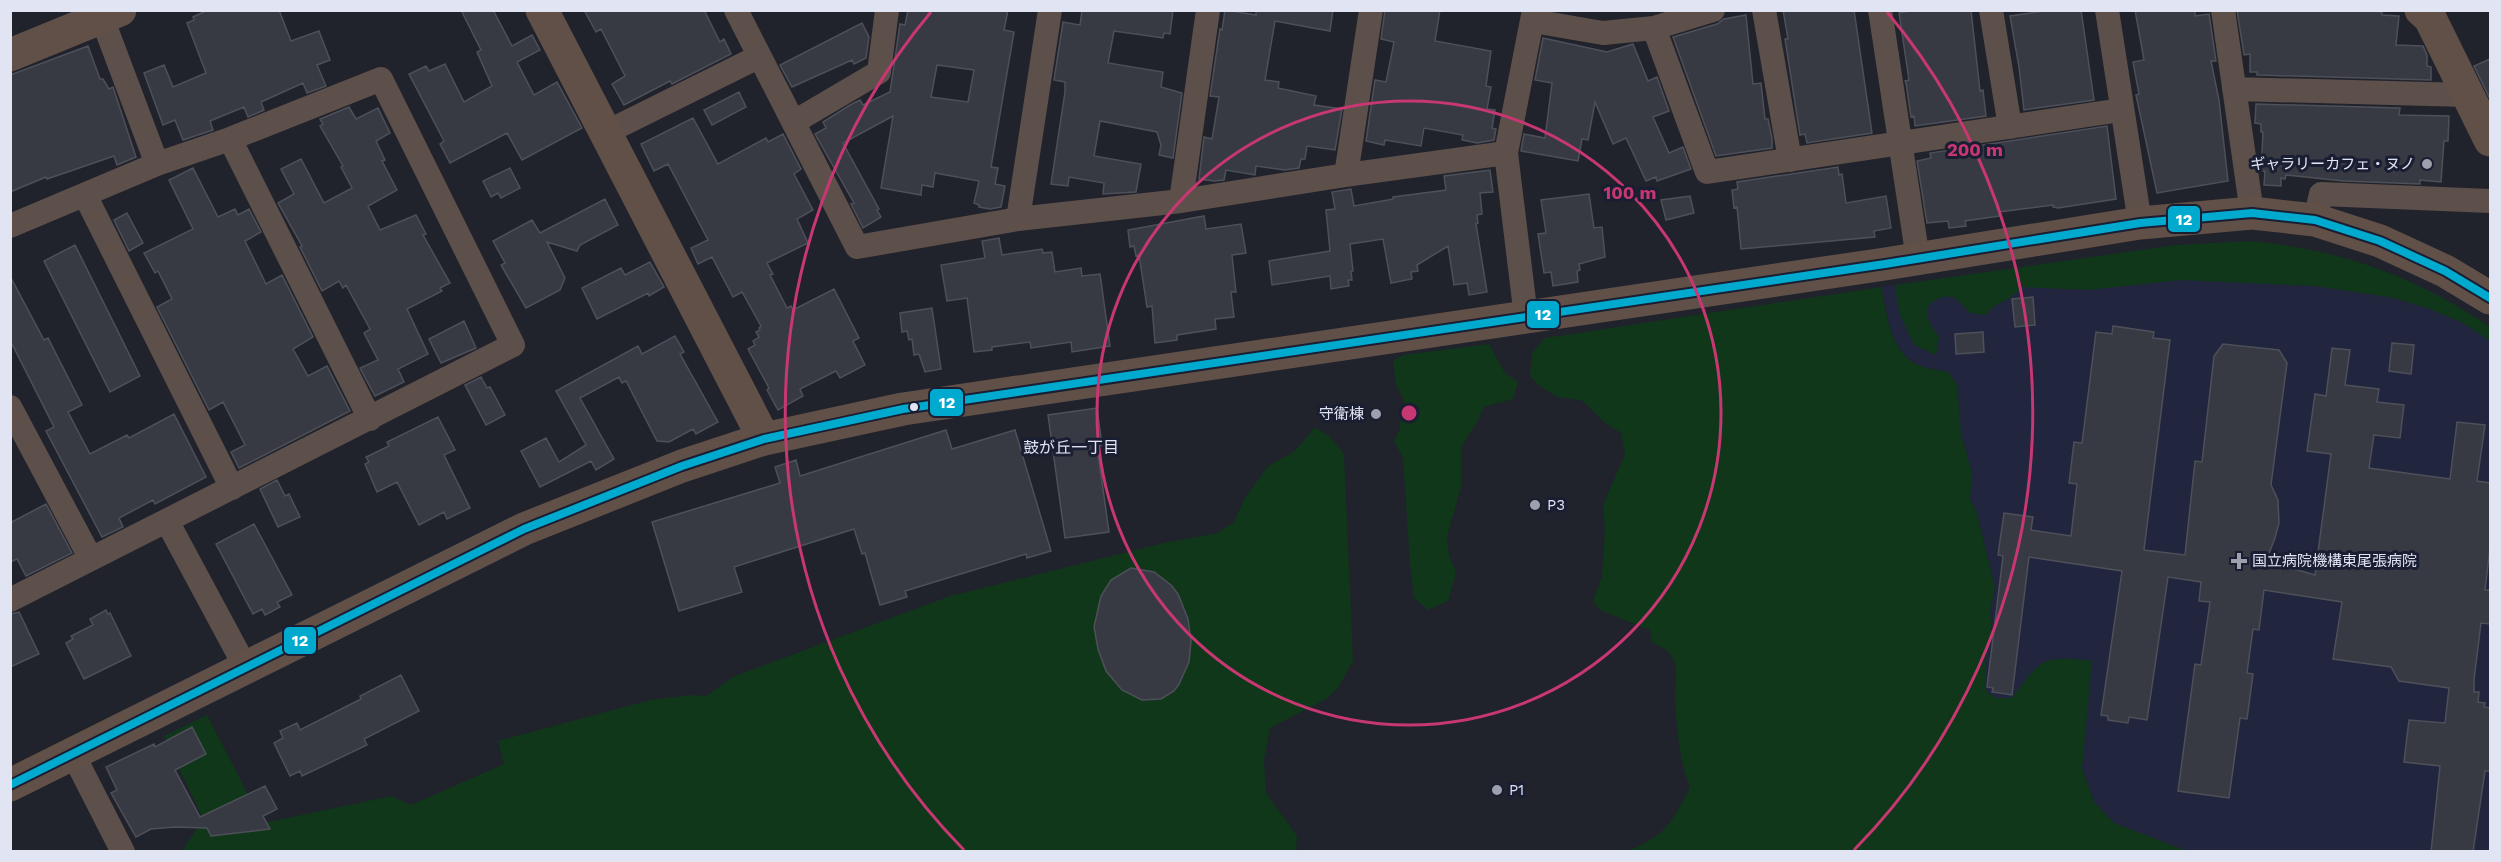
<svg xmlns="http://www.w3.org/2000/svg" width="2501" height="862" viewBox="0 0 2501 862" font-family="'Work Sans','Noto Sans JP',sans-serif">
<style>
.built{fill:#21253d}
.green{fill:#10371a}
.building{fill:#383a43;stroke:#4e5059;stroke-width:1.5;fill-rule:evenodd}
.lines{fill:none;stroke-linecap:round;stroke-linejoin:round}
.street{stroke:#5d4f4a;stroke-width:24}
.secondary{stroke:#615047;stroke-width:33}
.bus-1-casing{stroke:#1a1e32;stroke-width:12}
.bus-1{stroke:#00a9ce;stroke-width:8}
.ring{fill:none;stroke:#c73772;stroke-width:3}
.poi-dot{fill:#9da1ad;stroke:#1a1e32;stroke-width:2}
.bus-dot{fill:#e1e5f3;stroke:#1a1e32;stroke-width:2}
.labels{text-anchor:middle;stroke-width:6;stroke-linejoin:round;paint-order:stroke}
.poi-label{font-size:15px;fill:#e1e5f3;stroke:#1a1e32;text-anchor:start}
.neighbourhood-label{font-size:16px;fill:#e1e5f3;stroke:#1a1e32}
.centre{fill:#c73772;stroke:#1a1e32;stroke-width:3}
.ring-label{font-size:18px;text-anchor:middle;font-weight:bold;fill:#c73772;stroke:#1a1e32;stroke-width:6;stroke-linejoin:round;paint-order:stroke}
.line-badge{stroke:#1a1e32;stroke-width:2}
.badge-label{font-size:16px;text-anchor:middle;font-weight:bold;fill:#fff}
</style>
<rect width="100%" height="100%" fill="#20222c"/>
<!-- built -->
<path class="built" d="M2251,241L2286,245L2371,266L2437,294L2490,327V851L2179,850L2114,823L2094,802L2082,768L2083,750L2019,690L2012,698H1997L1988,693L1985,687V663L1992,632L1990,611L1995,588L1977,514L1970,498L1967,453L1961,434L1957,385L1948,372L1919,366L1903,354L1892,336L1881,287L2176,245Z"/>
<!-- green -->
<path class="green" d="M2251,241C2343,250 2414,276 2490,327V341L2463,323L2430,309L2394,298L2315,286L2180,280L2088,290L2023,287L2007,300L1997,304L1985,315L1970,313L1954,297C1947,296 1942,296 1935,300C1919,310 1930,325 1939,337L1936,355L1914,345L1899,312L1895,285L2176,245Z
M1881,287C1887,314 1890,354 1920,366C1928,369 1939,370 1948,372L1957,384L1961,434L1972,473L1970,498L1977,514L1995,588L1990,611L1992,632L1985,663V687L1988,693L1997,698H2012C2041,659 2041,655 2092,661L2082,768L2094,802L2114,823L2187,851H1630V850C1666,835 1673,821 1690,787C1679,759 1677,731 1675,701C1674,687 1680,668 1671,655C1668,650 1658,645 1652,643L1650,630L1602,611L1593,602L1602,576L1605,528L1603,505L1625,454L1621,433L1604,422L1583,401L1558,397L1542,388L1530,376L1532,353L1545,338Z
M1489,344L1505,373L1518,382L1513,399L1484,407L1476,424L1461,447V487L1447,537L1449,555L1456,573L1448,601L1428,610L1414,598L1410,563L1403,458L1394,441L1399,431L1404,400L1396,385L1393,361L1403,355Z
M1315,427L1330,437L1344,454L1353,661L1338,688L1326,699L1270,728L1264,760L1266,793L1297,836L1296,851H182L203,819L164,736L207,715L263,823L392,796L411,805L504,764L498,741L650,700L691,695L706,696L735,676L950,596L1164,543L1217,533L1234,522L1245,498L1268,466L1295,451Z"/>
<!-- building -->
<path class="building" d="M208,10H279L291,41L319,31L330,60L317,65L326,86L307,93L303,83L261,102L264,110L248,117L244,107L210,121L213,130L183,140L175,120L163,125L144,73L164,65L173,87L206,73L187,23L194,20L193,17Z
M461,10H493L512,46L532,35L540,50L517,62L534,95L557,82L582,128L522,160L507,133L450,163L440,144L444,141L409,74L426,66L429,71L445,64L464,102L492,86L477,52L481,50Z
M584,10H704L720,42L724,39L731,54L672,84L670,81L624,105L612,84L625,76L601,29L596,32Z
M908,10H1008L1004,30L1014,32L991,167L998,168L995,184L1005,186L1001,207L990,209L979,207V205L974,203L979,181L935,173L933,187L922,185L921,195L881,188L893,116L843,143L879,209L877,210L881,217L863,228L851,204L854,203L815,134L826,128L823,122L850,105L860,100L863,105L890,92L900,24L905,25ZM937,65L974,70L968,102L931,97Z
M1082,10H1173L1170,34L1164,33L1163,38L1114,31L1108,63L1163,72L1161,87L1182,93L1173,158L1159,155L1161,145L1157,132L1100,121L1094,156L1141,164L1136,192L1103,194L1104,183L1069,177L1068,186L1051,184L1065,92V82L1054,80L1063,22L1080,25Z
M1225,10L1256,15V11L1333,10L1330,31L1275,21L1265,80L1279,82L1278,88L1316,96L1314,105L1342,109L1335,150L1307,146L1305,159H1301L1299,168L1285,170L1256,166L1255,175L1226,170L1224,180L1214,181L1199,179L1204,137L1212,139L1219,97L1210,96L1220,29L1222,30Z
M1385,10H1440L1435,41L1491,51L1486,86L1491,87L1487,109L1495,110L1492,128L1496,129L1494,140L1477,143L1462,140L1463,135L1424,128L1421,146L1385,140L1384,145L1366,141L1375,80L1386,82L1394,42L1381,39Z
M1783,10H1854L1872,133L1807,143L1805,134L1800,135L1785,39H1788Z
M1916,10H1971L1980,91L1983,90L1986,116L1915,126L1914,116L1911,117L1906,83L1905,81L1909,80L1899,13Z
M2050,10H2081L2094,100L2024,110L2019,67L2010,16Z
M2135,10H2195V16L2209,14L2216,61H2211L2219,100L2228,181L2157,193L2136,95L2139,94L2133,62L2144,60Z
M2237,10H2365L2382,12V15L2399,16L2396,45L2423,46L2427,55V66L2431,67V80L2257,75V72H2250V54L2244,55Z
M1746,15L1753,84L1761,83L1765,119H1768L1772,138V148L1716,156L1673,37L1717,24L1724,19Z
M862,23L869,37L866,58L854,64L852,60L792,87L780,65Z
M1543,38L1607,52L1633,44L1648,81L1657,77L1669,111L1653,117L1669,153L1683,147L1691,169L1657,181L1656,177L1646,181L1626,138L1613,144L1595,102L1588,140L1582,139L1578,161L1521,151L1524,134L1545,138L1552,83L1535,80Z
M88,46L100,79H103L109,89L113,87L136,157L117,165L114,156L47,179L46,177L10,192V75Z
M2490,59V99L2474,66Z
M739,92L746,107L712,125L704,110Z
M2256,104L2400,108L2399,115L2449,116L2448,141H2444L2441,182L2420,180V184L2344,181L2286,175L2285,179L2281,178V186L2264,185L2265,171H2261L2263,132H2261V124L2255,123Z
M349,107L356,119L378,108L390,133L376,141L385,160L382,161L397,190L368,206L380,230L416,215L426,234L423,235L450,283L440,288L442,291L407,309L428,354L398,369L404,382L375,396L360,368L378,360L364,333L370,329L346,285L343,288L339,281L322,291L300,247L302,246L278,203L294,194L281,169L301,159L324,203L352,188L341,167L343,166L320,126L323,124L320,119Z
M693,118L718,164L766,138L768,142L783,134L801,169L794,174L813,210L797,219L808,243L767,263L773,274L770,275L787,308L791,306L793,310L834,289L859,338L853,341L865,365L840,378L836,371L800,389L803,396L778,410L767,390L769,388L748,349L755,345L753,341L759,337L756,332L760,330L759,328L761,326L742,292L733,297L712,257L698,264L691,248L708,240L668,164L654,171L641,144Z
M2107,126L2116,199L2058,208L2053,207V205L1999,212L2000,216L1965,221L1966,226L1949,228L1948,221L1927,223L1917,161L1931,158L1930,153Z
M1838,167L1839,175L1842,174L1846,203L1886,196L1891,228L1874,231L1875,237L1741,249L1737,207L1734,208L1732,190L1738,189L1737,182Z
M193,168L218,217L235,209L238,215L249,209L261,232L245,241L266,284L282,275L313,337L293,349L308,376L327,366L350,411L239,468L231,452L245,445L223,402L209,410L157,307L172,299L158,271L155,273L144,253L193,229L169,180Z
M510,168L520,188L501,198L498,193L491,197L483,181Z
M1490,170L1493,192L1480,193L1482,214L1477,215L1478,223L1476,224L1487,292L1469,295L1467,283L1454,285L1448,246L1417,265L1418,271L1411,272L1412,279L1391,283L1383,239L1350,244L1353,271H1351L1352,280H1348L1349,286L1331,289L1330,276L1272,285L1269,261L1330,251L1326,210L1335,209L1332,192L1351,189L1354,206L1388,200L1393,199V197L1446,190L1444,176Z
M1589,194L1594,228L1602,227L1605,257L1579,264L1580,270L1577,271L1578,282L1553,286L1551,272L1544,273L1538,234L1546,233L1541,200Z
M1690,196L1694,213L1666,220L1661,200Z
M605,199L618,225L580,245L577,251L547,242L565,278L560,290L526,308L501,265L505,263L493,241L532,220L540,233Z
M127,213L143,243L129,251L114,220Z
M1204,216L1206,229L1241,224L1246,253L1232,255L1236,292H1231L1234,317L1215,319L1216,329L1177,335V340L1155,343L1152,306L1147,307L1139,255L1136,256L1134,246L1130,247L1128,230Z
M999,238L1002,255L1042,249L1043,253L1052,252L1055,272L1081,268L1082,276L1100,274L1110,346L1072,352L1071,342L1031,348L1030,342L992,347V350L974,352L967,298L947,301L941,265L985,258L982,241Z
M75,245L140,376L110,392L44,261Z
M650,262L664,287L649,296L648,293L597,319L582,288L621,268L625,275Z
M10,276L44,340L48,338L82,405L68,412L90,454L127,435L129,438L174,414L206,477L155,504L153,500L119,518L123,527L102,537L46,431L54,427L10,340Z
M2033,297L2035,325L2015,327L2012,299Z
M932,308L941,369L925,372L919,354L914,355L912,339L909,340L907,331L902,332L900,313Z
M464,321L476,348L441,363L429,339Z
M2113,326L2154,332L2153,338L2170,340L2144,550L2185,555L2195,461L2202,462L2214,356L2223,344L2279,350L2287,363L2271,485L2278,500L2279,523L2275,538L2264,566L2298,570L2315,575L2331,454L2307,451L2315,394L2326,396L2332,348L2350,350L2345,385L2379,389L2377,402L2404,405L2400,438L2374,435L2369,468L2450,479L2457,422L2485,425L2477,481L2490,483V548L2485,590H2490V624L2481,623L2474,680V692H2479L2478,702L2485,703L2484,707L2490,708V771H2485L2473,852H2431L2440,766L2404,762L2409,720L2445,723L2449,688L2399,681L2391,667L2333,659L2342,602L2264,590L2259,630L2253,629L2247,673L2253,674L2247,719L2240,718L2229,798L2178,791L2195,664L2201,665L2210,602L2199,601L2201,582L2168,577L2147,720L2129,717L2128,723L2108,720V716L2101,715L2122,571L2029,557L2012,695L1992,692L1993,688L1987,687L2003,556L1998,555L2004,513L2033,517L2031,530L2071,536L2077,484L2069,483L2074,442L2082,443L2096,332L2112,334Z
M1983,332L1984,352L1956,354L1955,334Z
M675,336L684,352L680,354L718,422L696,434L693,429L669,442L657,441L626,381L622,383L619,377L580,398L614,459L596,470L591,461L540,487L521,451L546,438L559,462L586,445L556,391L638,346L642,354Z
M2392,343L2414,345L2411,374L2389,371Z
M481,377L487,388L490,387L505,415L486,425L465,385Z
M1097,408L1102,445L1097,446L1109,532L1065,538L1048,415Z
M438,417L455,450L444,455L470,508L447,519L444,512L419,525L397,482L377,492L365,464L369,462L366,457L389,446L387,442Z
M946,430L952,449L1015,430L1051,551L1027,558L1026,554L905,591L907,597L880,605L865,553L862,554L854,529L734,567L742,592L679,611L652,522L780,483L775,467L796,460L800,476Z
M277,480L285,496L289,494L300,517L278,527L260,489Z
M46,504L72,553L26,576L17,559L10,562V523Z
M254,524L292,595L277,602L280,607L265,615L262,609L253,614L216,544Z
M1131,568L1154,572L1171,585L1178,594L1188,619L1191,641L1189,662L1179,684L1174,691L1161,699L1142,700L1122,690L1106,671L1098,649L1094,627L1101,596L1111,580Z
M106,610L108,614L110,613L131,656L84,679L66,643L73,639L71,636L93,625L90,619Z
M19,612L39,654L10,667V614Z
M401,675L419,711L364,739L367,745L302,776L300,771L290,776L274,743L283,738L280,731L297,723L300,730L361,699L360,696Z
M192,727L206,754L175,770L200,817L265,786L277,809L263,816L270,829L211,836L207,828L175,827L151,829L136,837L111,793L117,790L106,767L154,744L155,747Z"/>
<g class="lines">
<!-- street -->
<path class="street" d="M736,10L857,247L1018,219L1181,201L1346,175L1506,153
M1764,10L1790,160
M1880,10L1918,259
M1991,10L2010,127
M2107,10L2140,223
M2223,10L2252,213
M102,18L157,164
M1533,21L1603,33L1654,28L1713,10
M1654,28L1707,172L2121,110
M2234,89L2467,95
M794,122L879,72L887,10
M605,133L758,57
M230,139L370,419
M1346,175L1371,10
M85,195L232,488
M1181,201L1208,10
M1018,219L1050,10
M2315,220L2321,194L2490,201
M10,226L157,164L230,139L381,79L513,345L10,600
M1526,317L1506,153L1534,10
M10,407L91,559
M167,521L246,668
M73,754L123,852"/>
<!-- secondary -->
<path class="secondary" d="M542,10L764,439
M2421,10L2430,18L2490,140
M10,55L120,10
M10,785L524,529L682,466L764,439L903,409L1885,264L2140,223L2252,213L2315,220L2380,241L2445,271L2490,298"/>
<!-- bus-1 casing -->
<g class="bus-1-casing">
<path id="bus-1" d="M10,785L524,529L682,466L764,439L903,409L1885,264L2140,223L2252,213L2315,220L2380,241L2445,271L2490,298"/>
</g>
<!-- bus-1 -->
<use href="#bus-1" class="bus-1"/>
</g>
<!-- distance rings -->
<g class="ring">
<circle cx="1409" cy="413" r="312"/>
<path d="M964 850A624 624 0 0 1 931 12M1887 12A624 624 0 0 1 1854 850"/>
</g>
<!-- markers -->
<g class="poi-dot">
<circle cx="2427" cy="164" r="6"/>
<circle cx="1376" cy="414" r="6"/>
<circle cx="1535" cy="505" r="6"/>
<path d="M2236 552h6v6h6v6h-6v6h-6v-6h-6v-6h6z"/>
<circle cx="1497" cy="790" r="6"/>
</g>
<circle class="bus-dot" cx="914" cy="407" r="5"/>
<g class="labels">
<!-- poi labels -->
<g class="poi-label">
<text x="2415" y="169" text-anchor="end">ギャラリーカフェ・ヌノ</text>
<text x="1364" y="419" text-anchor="end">守衛棟</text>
<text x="1547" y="510">P3</text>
<text x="2252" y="566">国立病院機構東尾張病院</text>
<text x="1509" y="795">P1</text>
</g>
<!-- neighbourhood labels -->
<g class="neighbourhood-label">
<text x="1071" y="453">鼓が丘一丁目</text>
</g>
</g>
<circle cx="1409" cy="413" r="9" class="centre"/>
<g class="ring-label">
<text x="1975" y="156">200 m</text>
<text x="1630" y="199">100 m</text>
</g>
<g class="line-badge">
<rect x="2167" y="205" width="34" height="28" rx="6" fill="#00a9ce"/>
<rect x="1526" y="300" width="34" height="29" rx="6" fill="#00a9ce"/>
<rect x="929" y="388" width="35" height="29" rx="6" fill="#00a9ce"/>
<rect x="283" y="626" width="34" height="29" rx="6" fill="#00a9ce"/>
</g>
<g class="badge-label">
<text x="2184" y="225">12</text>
<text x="1543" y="320">12</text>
<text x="947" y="408">12</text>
<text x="300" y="646">12</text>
</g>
<!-- border -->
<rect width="2501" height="862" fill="none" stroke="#e1e5f3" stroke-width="24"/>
</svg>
